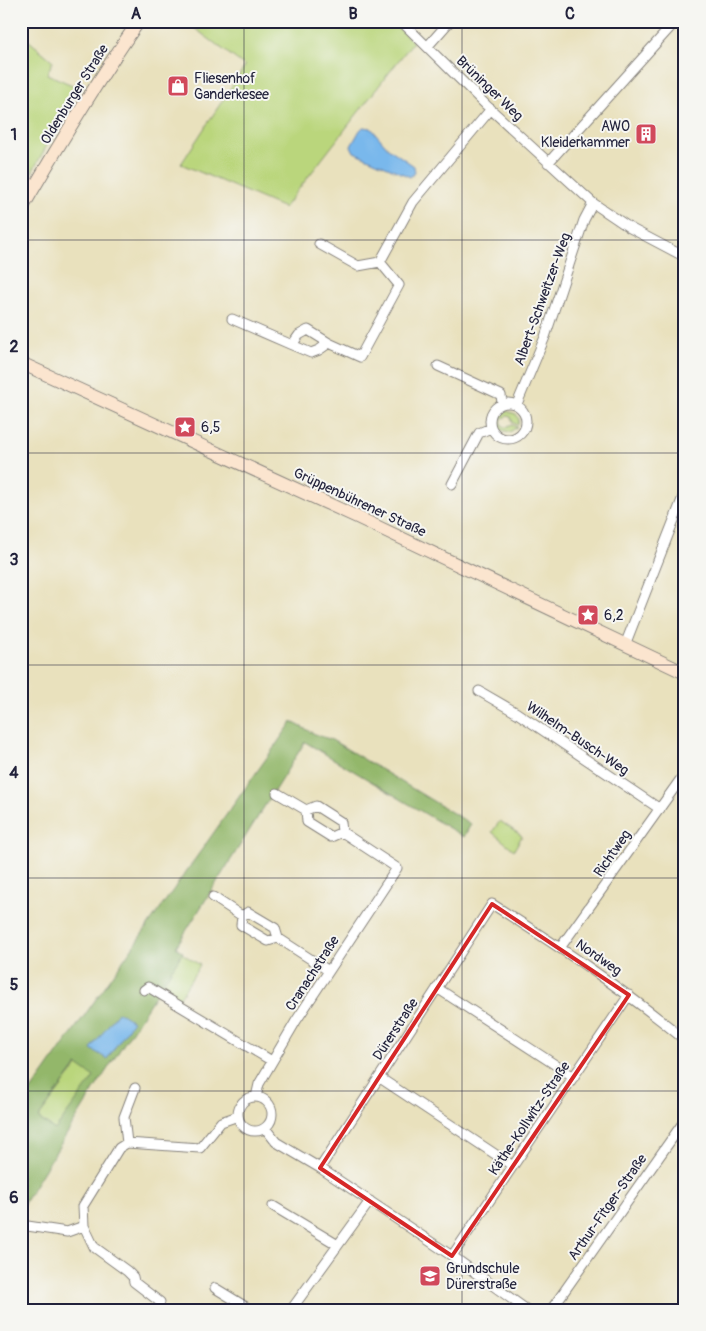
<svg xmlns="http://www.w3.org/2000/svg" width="706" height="1331" viewBox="0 0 706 1331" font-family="Pangolin,sans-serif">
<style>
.green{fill:#bad67b;stroke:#6e7c5b}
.forest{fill:#93b76b;stroke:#5a6c53;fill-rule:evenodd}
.water{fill:#79b8ec;stroke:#4e6d94}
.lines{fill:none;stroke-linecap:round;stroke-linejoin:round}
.street-casing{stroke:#86827c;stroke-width:11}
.secondary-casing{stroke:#86827c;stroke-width:14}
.street{stroke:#fff;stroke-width:9}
.secondary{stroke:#fbe5cf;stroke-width:12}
.marked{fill:none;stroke:#d62828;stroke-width:4;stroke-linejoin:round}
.grid{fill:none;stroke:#22223b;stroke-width:1;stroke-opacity:0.55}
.labels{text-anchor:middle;stroke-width:4;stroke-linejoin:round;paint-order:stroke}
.poi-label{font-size:14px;fill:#22223b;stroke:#f6f6f2;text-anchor:start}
.street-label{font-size:14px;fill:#22223b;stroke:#f6f6f2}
.neatline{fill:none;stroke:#22223b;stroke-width:2}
.grid-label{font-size:16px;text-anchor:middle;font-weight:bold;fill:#22223b}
</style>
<rect width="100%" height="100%" fill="#f6f6f2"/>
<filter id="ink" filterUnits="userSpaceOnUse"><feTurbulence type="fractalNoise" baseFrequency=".02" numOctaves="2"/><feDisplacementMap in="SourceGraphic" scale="10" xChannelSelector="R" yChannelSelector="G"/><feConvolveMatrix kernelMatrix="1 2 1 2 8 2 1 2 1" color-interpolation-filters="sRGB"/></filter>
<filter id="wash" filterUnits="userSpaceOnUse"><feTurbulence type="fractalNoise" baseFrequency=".0096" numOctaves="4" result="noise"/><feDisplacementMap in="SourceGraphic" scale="20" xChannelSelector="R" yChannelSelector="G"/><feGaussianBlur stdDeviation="1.12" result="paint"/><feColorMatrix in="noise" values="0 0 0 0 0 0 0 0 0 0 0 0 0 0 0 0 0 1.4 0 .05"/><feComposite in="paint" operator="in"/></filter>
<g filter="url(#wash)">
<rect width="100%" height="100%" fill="#e9e1bd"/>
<!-- green -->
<path class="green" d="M21,21H29L22,35L53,61L47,74L79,88L21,192Z
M185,21H392L413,42L284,208L181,164L245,66Z
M506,411L516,414L519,419L518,425L513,423L511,417L507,416L504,418L499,415L501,413Z
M498,417L502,419L501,423L504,427H508L512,425L517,427L510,432L500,430L496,423Z
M500,821L522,836L514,850L492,832Z
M166,943L200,965L177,1002L159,993L148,974Z
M78,1065L95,1077L55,1130L38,1118Z"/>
<!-- forest -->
<path class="forest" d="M292,722L315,734L332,740L471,824L464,837L305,742L176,947L183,952L94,1090L21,1208V1105ZM77,1065L94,1077L55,1130L38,1118Z"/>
<!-- water -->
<path class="water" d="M363,127L371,128L388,148L414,166L415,173L410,177L354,152L351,146L360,130Z
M118,1012L133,1021L107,1059L91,1049Z"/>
</g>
<g filter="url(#ink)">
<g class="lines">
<!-- street casing -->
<g class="street-casing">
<path id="street" d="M401,21L486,105L593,203L630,228L685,257
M427,47L450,21
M548,163L676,21
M319,244L358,266L380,262
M232,319L292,345L299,335L308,330L329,343L360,357L399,285L380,262L413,202L491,109
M292,345L311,353L319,350L329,343
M438,366L501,395L502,403
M490 421a18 18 0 1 1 36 0a18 18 0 1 1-36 0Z
M517,404L545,337L584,220L593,203
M452,484L479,433L491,428
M625,645L685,492
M479,691L517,713L660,809
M306,810L307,822L331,837L342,832
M213,897L242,916L248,912L275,928L278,938L329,971
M242,916L241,925L268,941L278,938
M560,948L685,773
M437,988L574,1077
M144,990L148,987L272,1061
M380,1078L513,1166
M256,1097L259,1084L296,1021L397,868L342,832L341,822L316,806L306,810L277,793
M238 1114a17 17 0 1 1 34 0a17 17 0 1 1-34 0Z
M265,1128L276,1142L320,1168
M127,1143L124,1117L135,1088
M273,1206L338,1245
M21,1225L67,1232L84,1226
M452,1256L629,995
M215,1288L251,1310
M160,1302L134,1282L133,1277L127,1271L94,1247L84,1226L83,1206L119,1148L127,1143L200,1148L221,1122L238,1116
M291,1310L370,1201
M527,1310L452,1256L320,1168L492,904C558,946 624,989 685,1040
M551,1310L685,1120"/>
</g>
<!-- secondary casing -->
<g class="secondary-casing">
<path id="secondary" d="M21,210C58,146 96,82 139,21
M21,363L357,517L685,673"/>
</g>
<!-- street -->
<use href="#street" class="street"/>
<!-- secondary -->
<use href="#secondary" class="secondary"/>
</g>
</g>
<!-- marked area -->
<path class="marked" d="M492,904L629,995L452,1256L320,1168Z"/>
<!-- grid -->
<path class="grid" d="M244,21V1310M462,21V1310M21,240H685M21,453H685M21,665H685M21,878H685M21,1091H685"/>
<!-- icons -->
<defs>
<g id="shop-square" transform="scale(1.125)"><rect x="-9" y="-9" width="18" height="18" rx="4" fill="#d1495b" stroke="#f6f6f2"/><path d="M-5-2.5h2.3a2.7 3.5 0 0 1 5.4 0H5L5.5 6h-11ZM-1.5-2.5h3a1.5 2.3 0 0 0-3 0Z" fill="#fff"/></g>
<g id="building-square" transform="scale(1.125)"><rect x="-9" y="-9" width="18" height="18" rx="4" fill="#d1495b" stroke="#f6f6f2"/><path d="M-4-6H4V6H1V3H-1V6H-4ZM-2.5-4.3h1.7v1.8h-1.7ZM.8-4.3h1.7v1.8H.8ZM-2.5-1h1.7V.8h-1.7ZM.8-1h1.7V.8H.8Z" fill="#fff"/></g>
<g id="sight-square" transform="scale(1.125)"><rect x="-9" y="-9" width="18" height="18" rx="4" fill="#d1495b" stroke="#f6f6f2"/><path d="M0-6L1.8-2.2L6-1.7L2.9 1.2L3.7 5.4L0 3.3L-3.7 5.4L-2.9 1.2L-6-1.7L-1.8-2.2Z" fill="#fff"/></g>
<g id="school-square" transform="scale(1.125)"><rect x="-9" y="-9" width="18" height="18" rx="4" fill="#d1495b" stroke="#f6f6f2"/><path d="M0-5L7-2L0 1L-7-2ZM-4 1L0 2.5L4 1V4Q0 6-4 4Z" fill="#fff"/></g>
</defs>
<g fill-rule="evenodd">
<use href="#shop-square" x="178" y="86"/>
<use href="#building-square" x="646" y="134"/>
<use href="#sight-square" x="185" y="427"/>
<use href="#sight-square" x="588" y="615"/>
<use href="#school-square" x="430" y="1276"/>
</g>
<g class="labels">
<!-- poi labels -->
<g class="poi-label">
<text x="194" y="83">Fliesenhof<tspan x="194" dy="16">Ganderkesee</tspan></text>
<text x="630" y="131" text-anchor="end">AWO<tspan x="630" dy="16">Kleiderkammer</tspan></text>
<text x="201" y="432">6,5</text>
<text x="604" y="620">6,2</text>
<text x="446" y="1273">Grundschule<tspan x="446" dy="16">Dürerstraße</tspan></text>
</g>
<!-- street labels -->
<g class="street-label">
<text transform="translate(490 88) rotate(44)" y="5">Brüninger Weg</text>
<text transform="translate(74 94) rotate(-58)" y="5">Oldenburger Straße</text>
<text transform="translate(542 299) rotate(-70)" y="5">Albert-Schweitzer-Weg</text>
<text transform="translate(360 502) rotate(25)" y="5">Grüppenbührener Straße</text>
<text transform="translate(578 738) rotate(34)" y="5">Wilhelm-Busch-Weg</text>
<text transform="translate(612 853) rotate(-55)" y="5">Richtweg</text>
<text transform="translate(599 957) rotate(35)" y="5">Nordweg</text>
<text transform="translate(312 973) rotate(-57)" y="5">Cranachstraße</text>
<text transform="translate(395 1029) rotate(-57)" y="5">Dürerstraße</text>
<text transform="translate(529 1118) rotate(-56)" y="5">Käthe-Kollwitz-Straße</text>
<text transform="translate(607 1207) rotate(-55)" y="5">Arthur-Fitger-Straße</text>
</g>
</g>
<!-- margin -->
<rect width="706" height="1331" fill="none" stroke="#f6f6f2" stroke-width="55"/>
<rect x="28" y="28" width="650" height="1276" class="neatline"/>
<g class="grid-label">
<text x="136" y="19">A</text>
<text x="353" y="19">B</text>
<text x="570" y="19">C</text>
<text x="14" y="140">1</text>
<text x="14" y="352">2</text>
<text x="14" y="565">3</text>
<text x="14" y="778">4</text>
<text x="14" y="990">5</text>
<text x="14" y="1203">6</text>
</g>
</svg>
